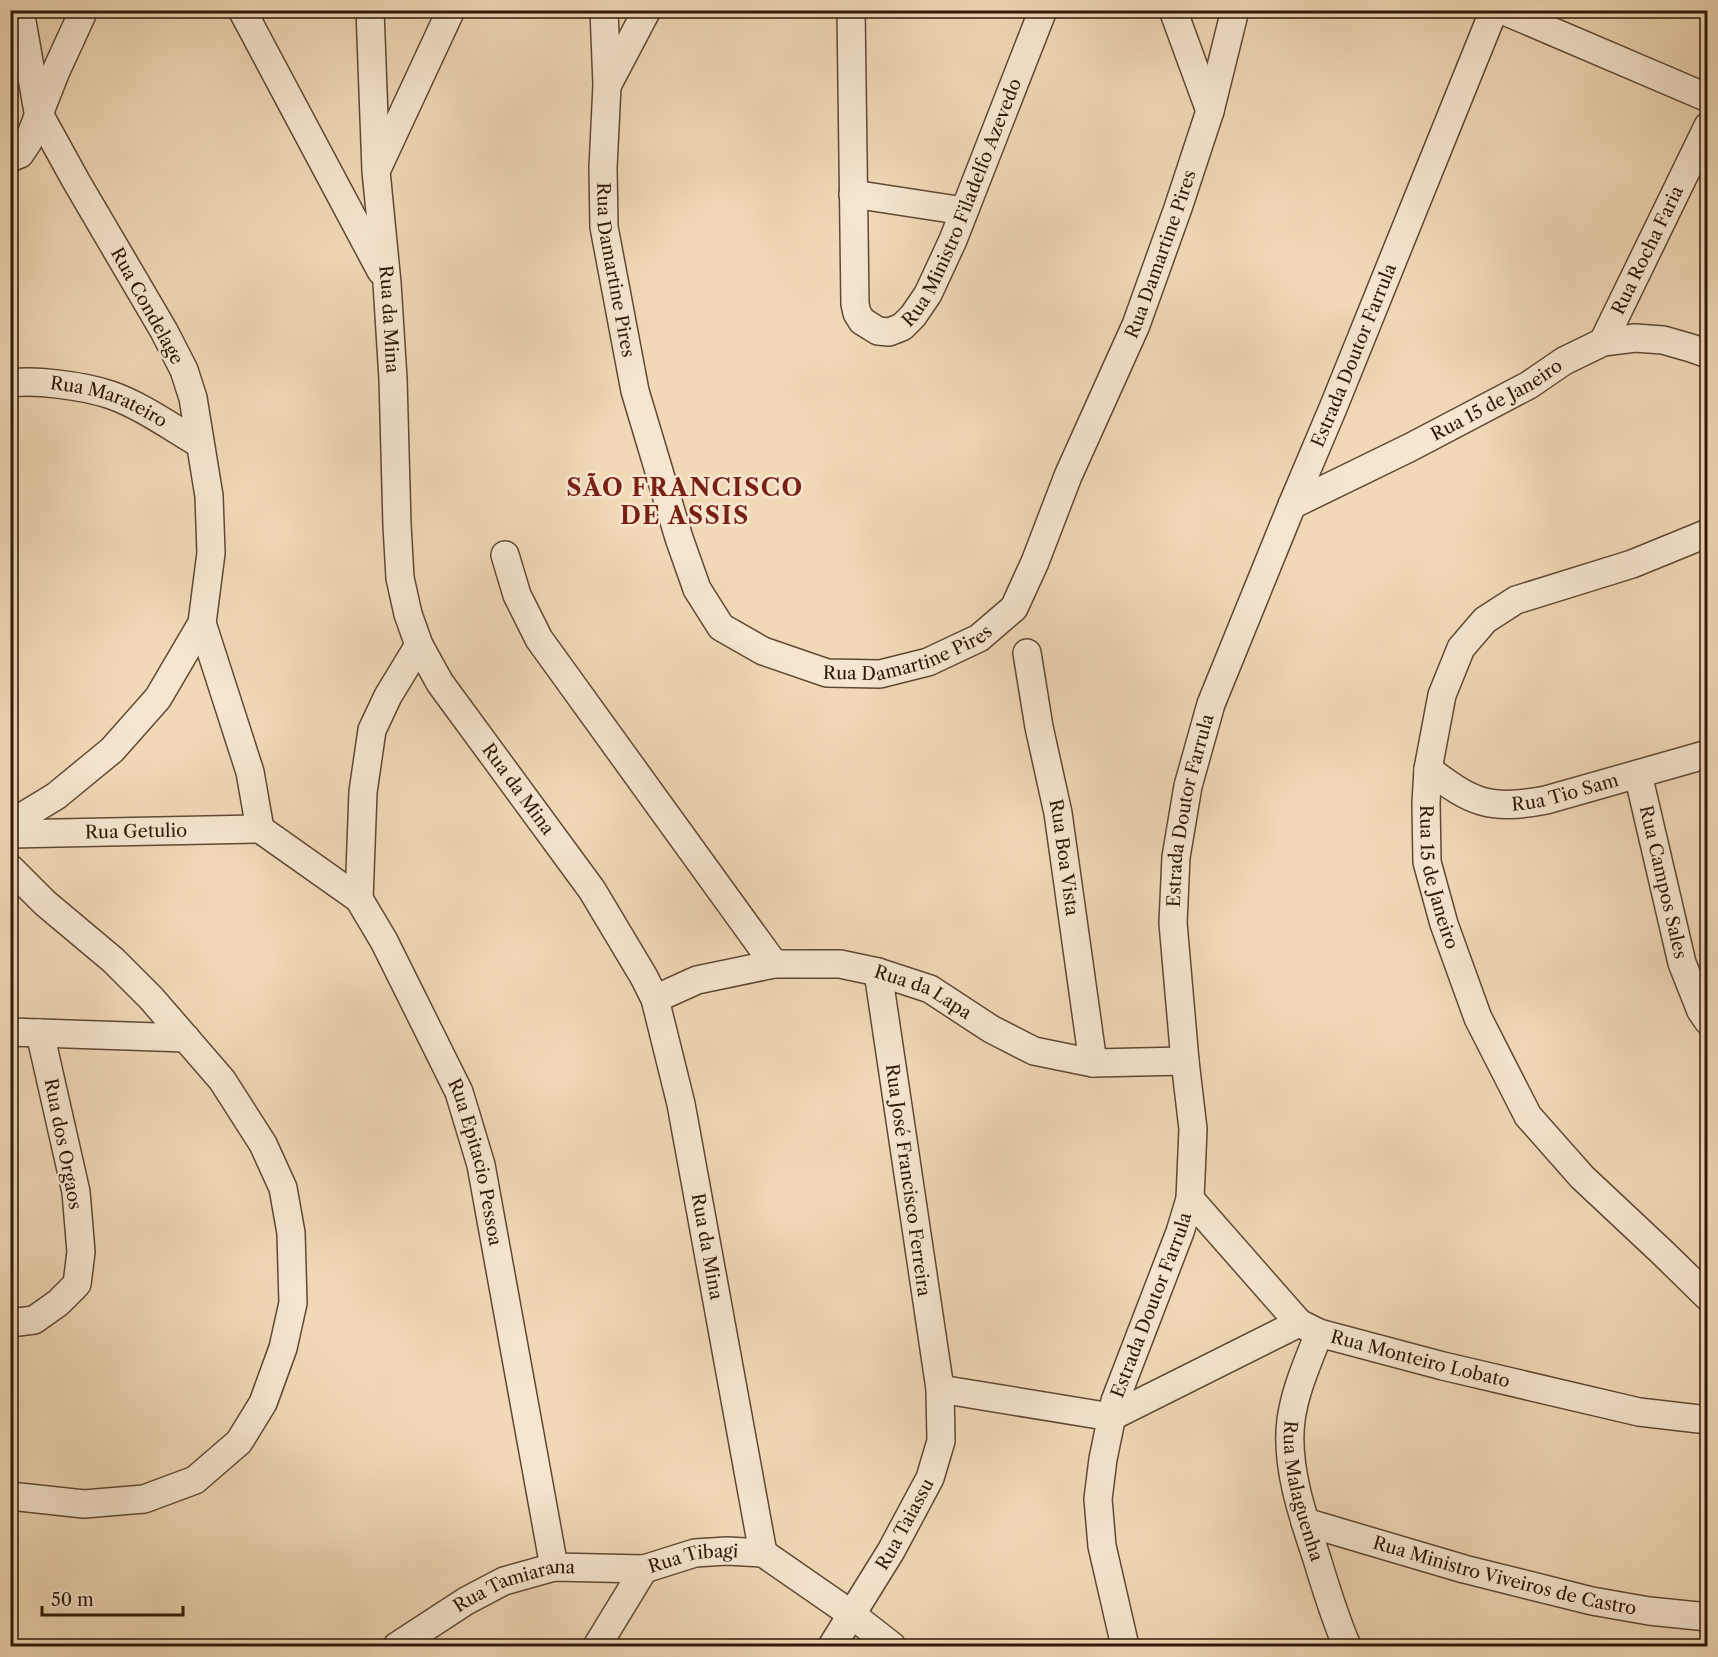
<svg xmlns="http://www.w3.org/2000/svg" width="1718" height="1657" viewBox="0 0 1718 1657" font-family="'Libre Caslon Text',serif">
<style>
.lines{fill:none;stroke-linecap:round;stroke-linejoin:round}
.minor-casing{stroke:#5f4934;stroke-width:30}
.minor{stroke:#f6e6d0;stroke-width:27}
.labels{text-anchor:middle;stroke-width:5;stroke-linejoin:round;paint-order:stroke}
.street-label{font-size:18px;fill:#2e1908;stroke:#f6e6d0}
.district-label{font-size:24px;font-weight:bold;letter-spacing:1.5px;fill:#7a1f14;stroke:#f6e6d0}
</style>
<rect width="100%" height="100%" fill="#f1d9b7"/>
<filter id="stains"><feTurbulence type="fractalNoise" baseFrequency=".00333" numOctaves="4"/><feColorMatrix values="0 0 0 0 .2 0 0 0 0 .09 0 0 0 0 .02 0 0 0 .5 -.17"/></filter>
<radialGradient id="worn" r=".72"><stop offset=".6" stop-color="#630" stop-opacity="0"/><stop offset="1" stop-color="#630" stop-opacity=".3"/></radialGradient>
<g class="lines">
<!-- minor casing -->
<g class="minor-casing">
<g id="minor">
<path d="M242,10L381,271"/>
<path id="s1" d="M370,10L376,171L387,283L393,379L397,525L400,578L408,614L419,645L440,683L592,890L644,977L655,999L681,1104L763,1553"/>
<path id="s2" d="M604,10L607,85L603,168L604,227L635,391L679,538L697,589L721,627L763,651L827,673L880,674L928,662L979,638L1014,608L1035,562L1068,476L1136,325L1178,208L1210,111L1173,10"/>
<path id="s3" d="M851,10L855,304L857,313L862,321L878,331L889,332L902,327L913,316L928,294L953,240L1043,10"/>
<path d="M1502,10L1708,98"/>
<path d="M608,84L647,10"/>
<path d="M1210,111L1235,10"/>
<path d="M10,158L20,154L28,142L56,71L84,10"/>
<path d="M378,167L451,10"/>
<path d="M853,194L964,211"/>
<path id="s4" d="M1603,342L1708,126"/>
<path id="s5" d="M10,383C26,381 42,382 57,384C75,386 93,389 111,395C142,406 171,427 200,444"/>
<path id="s6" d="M1292,505L1411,447L1529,385L1564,361L1603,342L1635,338L1663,340L1691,348L1708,354"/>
<path id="s7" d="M1708,533L1632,564L1516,600L1485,620L1461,648L1442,695L1428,769L1426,803L1427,862L1444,924L1478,1018L1528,1116L1582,1177L1663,1253L1708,1297"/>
<path d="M505,555L517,595L539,639L774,964"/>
<path d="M202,623L250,772L260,829"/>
<path id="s8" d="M1027,653L1039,727L1058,813L1093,1063"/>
<path id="s9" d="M1428,769C1472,803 1490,811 1546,800L1708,754"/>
<path id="s10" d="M1638,774L1682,963L1701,1011L1708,1021"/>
<path d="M10,824L56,796L112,750L158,698L202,623L211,553L209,496L193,398L184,370L164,331L76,181L38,112L20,10"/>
<path id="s11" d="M260,829L359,899L384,941L459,1092L481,1165L554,1567"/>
<path id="s12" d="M10,834L260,829"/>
<path d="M10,868L45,903L113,960L151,998L222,1080L263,1144L283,1188L291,1233L293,1303L283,1348L263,1403L239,1442L195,1480L144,1499L84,1504L10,1496"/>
<path d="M359,899L363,792L372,730L388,696L419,645"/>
<path id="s13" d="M655,999L697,980L774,964H840L878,972L930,989L991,1029L1034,1051L1093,1063L1185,1061"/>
<path d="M10,1032L186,1038"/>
<path id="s14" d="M1190,1199L1299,1323L1319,1333L1443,1366L1639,1412L1708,1420"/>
<path d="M10,1323L34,1320L58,1303L77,1284L81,1252L76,1192L40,1033"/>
<path id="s15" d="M1319,1333C1308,1362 1295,1390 1291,1420C1285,1465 1303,1517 1317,1559C1326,1589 1335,1618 1347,1646"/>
<path d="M940,1389L1111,1417L1299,1323"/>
<path id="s16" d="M1305,1522L1464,1569L1592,1601L1649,1611L1708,1617"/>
<path d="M763,1553L851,1614L892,1646"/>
<path id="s17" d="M397,1646L466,1601L504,1581L554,1567L644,1569"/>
<path id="s18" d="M597,1646L644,1569L695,1553L727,1551L763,1553"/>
<path id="s19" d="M832,1646L891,1551L930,1478L941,1441L940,1389L878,972"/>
<path id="s20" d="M1125,1646L1102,1546L1098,1499L1103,1459L1115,1401L1180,1232L1190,1199L1193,1129L1185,1061L1173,923L1176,857L1188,786L1211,704L1292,505L1333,408L1494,10"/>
</g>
</g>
<!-- minor -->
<use href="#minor" class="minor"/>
</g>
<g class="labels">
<!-- street labels -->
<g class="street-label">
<text dy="6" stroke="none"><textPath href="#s3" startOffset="496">Rua Ministro Filadelfo Azevedo</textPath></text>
<text dy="6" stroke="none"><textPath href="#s4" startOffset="102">Rua Rocha Faria</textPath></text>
<text dy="6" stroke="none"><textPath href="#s2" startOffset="1341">Rua Damartine Pires</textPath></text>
<text dy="6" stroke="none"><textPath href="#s2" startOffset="261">Rua Damartine Pires</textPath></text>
<text transform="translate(147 306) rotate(61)" y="6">Rua Condelage</text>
<text dy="6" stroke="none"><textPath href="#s1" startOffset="310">Rua da Mina</textPath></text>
<text dy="6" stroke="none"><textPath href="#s20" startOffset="1342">Estrada Doutor Farrula</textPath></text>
<text dy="6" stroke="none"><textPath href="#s6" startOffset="230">Rua 15 de Janeiro</textPath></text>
<text dy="6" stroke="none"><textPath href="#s5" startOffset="102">Rua Marateiro</textPath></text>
<text dy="6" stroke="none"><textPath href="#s2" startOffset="837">Rua Damartine Pires</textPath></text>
<text dy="6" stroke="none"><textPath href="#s1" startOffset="814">Rua da Mina</textPath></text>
<text dy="6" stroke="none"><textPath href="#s9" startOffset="148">Rua Tio Sam</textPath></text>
<text dy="6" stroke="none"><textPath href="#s20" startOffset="856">Estrada Doutor Farrula</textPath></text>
<text dy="6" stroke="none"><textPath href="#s12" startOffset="126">Rua Getulio</textPath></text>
<text dy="6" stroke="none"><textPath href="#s8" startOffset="208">Rua Boa Vista</textPath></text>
<text dy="6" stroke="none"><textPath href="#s7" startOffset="513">Rua 15 de Janeiro</textPath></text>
<text dy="6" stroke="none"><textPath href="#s10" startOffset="111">Rua Campos Sales</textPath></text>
<text dy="6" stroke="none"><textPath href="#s13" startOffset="279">Rua da Lapa</textPath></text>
<text transform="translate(63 1144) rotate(79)" y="6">Rua dos Orgaos</text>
<text dy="6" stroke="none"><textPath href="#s11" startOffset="411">Rua Epitacio Pessoa</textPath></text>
<text transform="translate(908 1180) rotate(82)" y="6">Rua José Francisco Ferreira</text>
<text dy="6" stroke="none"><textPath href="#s1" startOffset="1318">Rua da Mina</textPath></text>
<text dy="6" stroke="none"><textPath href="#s20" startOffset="352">Estrada Doutor Farrula</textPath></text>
<text dy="6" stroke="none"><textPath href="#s14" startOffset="292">Rua Monteiro Lobato</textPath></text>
<text dy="6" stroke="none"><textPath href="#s15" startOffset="164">Rua Malaguenha</textPath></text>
<text dy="6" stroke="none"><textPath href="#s19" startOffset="142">Rua Taiassu</textPath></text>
<text dy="6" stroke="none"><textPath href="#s18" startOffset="141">Rua Tibagi</textPath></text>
<text dy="6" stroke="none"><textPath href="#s16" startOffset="207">Rua Ministro Viveiros de Castro</textPath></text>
<text dy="6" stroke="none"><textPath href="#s17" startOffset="134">Rua Tamiarana</textPath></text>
</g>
<!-- district labels -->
<g class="district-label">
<text x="685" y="496">SÃO FRANCISCO<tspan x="685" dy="28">DE ASSIS</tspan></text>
</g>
</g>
<!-- margin -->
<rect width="1718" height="1657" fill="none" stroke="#f1d9b7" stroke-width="36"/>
<rect x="12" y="12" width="1694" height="1633" fill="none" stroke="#2e1908" stroke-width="3"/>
<rect x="18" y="18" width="1682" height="1621" fill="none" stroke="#2e1908" stroke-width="1.5"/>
<!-- scale -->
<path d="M42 1606v9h141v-9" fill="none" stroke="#2e1908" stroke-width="3"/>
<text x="51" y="1606" font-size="18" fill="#2e1908" stroke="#f6e6d0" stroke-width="4.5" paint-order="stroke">50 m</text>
<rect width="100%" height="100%" filter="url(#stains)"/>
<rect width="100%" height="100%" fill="url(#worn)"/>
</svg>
